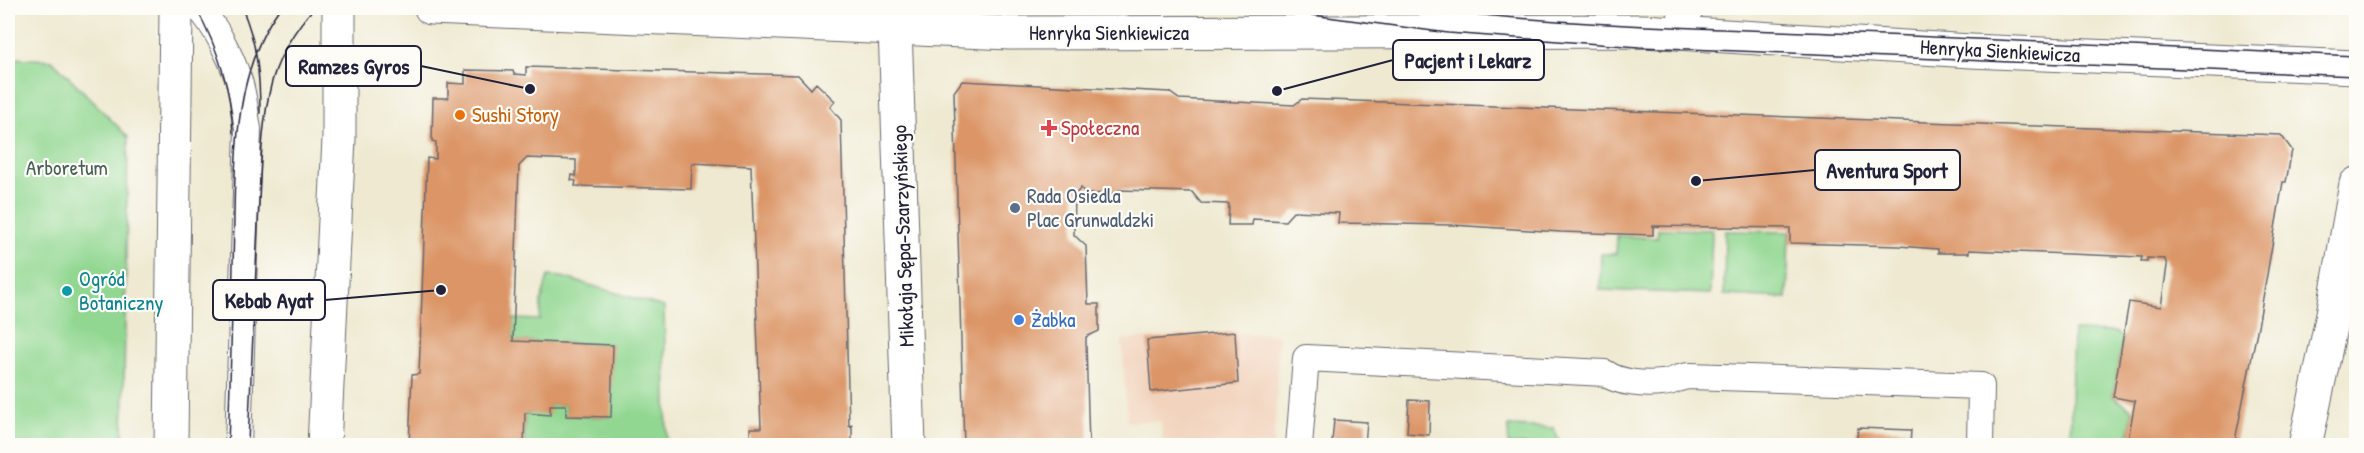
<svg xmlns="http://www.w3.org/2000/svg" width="2364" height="453" viewBox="0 0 2364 453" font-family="'Patrick Hand',sans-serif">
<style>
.built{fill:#f2d4be}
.green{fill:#91d791;stroke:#5a7c66;stroke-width:1.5}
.building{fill:#db9566}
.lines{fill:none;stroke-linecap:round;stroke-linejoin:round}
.service-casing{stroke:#69686f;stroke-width:28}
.minor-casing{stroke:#69686f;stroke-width:35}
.tertiary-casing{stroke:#69686f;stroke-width:35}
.secondary-casing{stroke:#69686f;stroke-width:35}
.service{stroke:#fff;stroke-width:26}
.minor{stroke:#fff;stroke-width:33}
.tertiary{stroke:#fff;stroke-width:33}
.secondary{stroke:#fff;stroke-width:33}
.tram{stroke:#22223b;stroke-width:1.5}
.food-dot{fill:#e8710a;stroke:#fdfcf7;stroke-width:2}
.health-dot{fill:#e0444e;stroke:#fdfcf7;stroke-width:2}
.service-dot{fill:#5c6f8a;stroke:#fdfcf7;stroke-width:2}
.culture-dot{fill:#0f9aa8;stroke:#fdfcf7;stroke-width:2}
.shop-dot{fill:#3f7fe0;stroke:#fdfcf7;stroke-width:2}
.labels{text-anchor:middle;stroke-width:4.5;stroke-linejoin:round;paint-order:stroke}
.street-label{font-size:21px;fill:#22223b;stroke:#fdfcf7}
.food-label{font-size:21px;fill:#c56008;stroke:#fdfcf7;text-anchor:start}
.health-label{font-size:21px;fill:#be3a42;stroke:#fdfcf7;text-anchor:start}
.park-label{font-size:21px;fill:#496159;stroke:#fdfcf7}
.service-label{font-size:21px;fill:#4e5e75;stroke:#fdfcf7;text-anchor:start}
.culture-label{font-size:21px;fill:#0d838f;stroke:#fdfcf7;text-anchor:start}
.shop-label{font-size:21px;fill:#366cbe;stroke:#fdfcf7;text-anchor:start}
.leader{fill:none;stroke:#22223b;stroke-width:2}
.callout-dot{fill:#22223b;stroke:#fdfcf7;stroke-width:2}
.callout{fill:#fdfcf7;stroke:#22223b;stroke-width:2}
.callout-label{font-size:22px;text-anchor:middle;font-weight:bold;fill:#22223b}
</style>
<rect width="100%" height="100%" fill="#fdfcf7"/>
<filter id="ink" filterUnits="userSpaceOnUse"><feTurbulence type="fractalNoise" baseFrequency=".0167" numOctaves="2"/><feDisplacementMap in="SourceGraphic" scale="12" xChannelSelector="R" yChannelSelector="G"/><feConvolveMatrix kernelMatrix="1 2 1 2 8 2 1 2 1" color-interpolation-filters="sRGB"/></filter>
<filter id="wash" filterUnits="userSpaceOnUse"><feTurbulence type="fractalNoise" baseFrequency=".008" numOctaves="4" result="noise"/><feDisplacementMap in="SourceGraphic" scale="24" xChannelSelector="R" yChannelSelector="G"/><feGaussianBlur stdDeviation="1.35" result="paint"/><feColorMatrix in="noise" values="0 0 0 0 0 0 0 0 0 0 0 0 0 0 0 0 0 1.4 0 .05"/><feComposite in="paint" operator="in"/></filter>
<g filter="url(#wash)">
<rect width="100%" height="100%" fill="#eee9d0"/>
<!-- built -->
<path class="built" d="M1234,332L1279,335L1274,445H1163L1161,421L1127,422L1122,340Z"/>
<!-- green -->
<path class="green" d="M8,58L52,60L128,137L123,445H8Z
M1658,229L1712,230L1710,294L1600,290L1601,254H1616L1617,236L1657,238Z
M1725,231L1789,232L1787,298L1724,295Z
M548,276L562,277L664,307L667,445H524L525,413L549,414L550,405H566V416L610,417L612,345L513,341V319L540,320L541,302Z
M2073,331L2115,332L2123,337L2113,397L2133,410L2127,445L2070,446Z
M1509,426L1554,428L1560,445H1508Z"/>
<g id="blocks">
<!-- building -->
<path class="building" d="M526,67L798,75L811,89L816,83L835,101L830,107L841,120L849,426L852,425V446H750V428H761L751,166L692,163L691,189L575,186L576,181L571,180L572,175L576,176V160L527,158L519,166L513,341L613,345L611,417L566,416V405H550V415L525,413L524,446H409L412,375L419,374L427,158L436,159V142L432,141L433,98H448V83L465,84V70L513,71L514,74L526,75Z
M962,81L1169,92L1179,99L1294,105L1302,99L2281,135L2292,150L2286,182H2283L2259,321L2234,446H2127L2135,401L2113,397L2129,302L2161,307L2167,266L2165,259L2147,258V261H2141L2142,257L1969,250V253H1938V249L1898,246L1790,243V228L1653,226V235L1561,232L1452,225L1338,223L1339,213L1294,211L1285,221L1253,219L1252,225H1228L1229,204L1201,203L1192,192L1119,190V193L1086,194L1081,188L1075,195L1074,235L1086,246L1088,304H1099V331L1086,337V342L1089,446H964L954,92Z
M1235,332L1238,383L1151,392L1147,340Z
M1409,400L1430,401L1429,435L1407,433Z
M1334,420L1367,422L1365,444L1332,442Z
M1858,428L1911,430L1910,446H1856Z"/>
</g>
</g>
<g filter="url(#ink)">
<use href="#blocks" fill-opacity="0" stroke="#69686f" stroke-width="1.5"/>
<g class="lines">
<!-- service casing -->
<g class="service-casing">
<path id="service" d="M199,8C215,25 230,55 238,78C244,94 245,113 248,129L238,446
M1299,446L1306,358L1605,373C1619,383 1644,385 1662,383C1672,383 1679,376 1690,376L1981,386L1980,446"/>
</g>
<!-- minor casing -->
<g class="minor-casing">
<path id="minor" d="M895,27L909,446
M1684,33L1685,8
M2305,446L2333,314L2356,184"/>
</g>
<!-- tertiary casing -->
<g class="tertiary-casing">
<path id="tertiary" d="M431,8L1010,33L1643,31L1971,51L2356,67"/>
</g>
<!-- secondary casing -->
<g class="secondary-casing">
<path id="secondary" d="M171,446L176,8
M324,446L339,138V8"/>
</g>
<!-- service -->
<use href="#service" class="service"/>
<!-- minor -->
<use href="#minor" class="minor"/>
<!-- tertiary -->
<use href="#tertiary" class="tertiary"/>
<!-- secondary -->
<use href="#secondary" class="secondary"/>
<!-- tram -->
<path class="tram" d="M196,8C217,46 231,89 233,133
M242,8C257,43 260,75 260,113
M1259,8L1448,33L1639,47L2356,76
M1418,8C1564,26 1710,28 1856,34C2023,40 2190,49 2356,56
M248,443C252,369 255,296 258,223C260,180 261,119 273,78C281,52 296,28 314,8
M228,446C230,385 232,324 233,263C236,181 228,77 280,8"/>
</g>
</g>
<!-- markers -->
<circle class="food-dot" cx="460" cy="115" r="6"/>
<path class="health-dot" d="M1046 119h6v6h6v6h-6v6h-6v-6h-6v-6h6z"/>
<circle class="service-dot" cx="1015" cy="208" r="6"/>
<circle class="culture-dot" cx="67" cy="291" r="6"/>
<circle class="shop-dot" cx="1019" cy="320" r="6"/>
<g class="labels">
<!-- street labels -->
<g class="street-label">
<text x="1109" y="40">Henryka Sienkiewicza</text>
<text transform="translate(2000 51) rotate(3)" y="7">Henryka Sienkiewicza</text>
<text transform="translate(903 236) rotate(-92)" y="7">Mikołaja Sępa-Szarzyńskiego</text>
</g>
<!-- food labels -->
<g class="food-label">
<text x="472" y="122">Sushi Story</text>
</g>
<!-- health labels -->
<g class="health-label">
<text x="1061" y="135">Społeczna</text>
</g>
<!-- park labels -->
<g class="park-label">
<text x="67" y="175">Arboretum</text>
</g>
<!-- service labels -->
<g class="service-label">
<text x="1027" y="203">Rada Osiedla<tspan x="1027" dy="24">Plac Grunwaldzki</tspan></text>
</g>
<!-- culture labels -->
<g class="culture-label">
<text x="79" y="286">Ogród<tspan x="79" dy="24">Botaniczny</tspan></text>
</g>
<!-- shop labels -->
<g class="shop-label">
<text x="1031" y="327">Żabka</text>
</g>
</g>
<!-- callouts -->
<path class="leader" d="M1277 91L1393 60M530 89L421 66M1696 181L1815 170M441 290L325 300"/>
<g class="callout-dot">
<circle cx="1277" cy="91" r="6"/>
<circle cx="530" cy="89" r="6"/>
<circle cx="1696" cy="181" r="6"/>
<circle cx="441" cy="290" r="6"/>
</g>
<g class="callout">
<rect x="1393" y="40" width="151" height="40" rx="6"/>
<rect x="286" y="46" width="135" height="40" rx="6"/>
<rect x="1815" y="150" width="145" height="40" rx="6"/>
<rect x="213" y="280" width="112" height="40" rx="6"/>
</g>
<g class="callout-label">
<text x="1468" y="68">Pacjent i Lekarz</text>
<text x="354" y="74">Ramzes Gyros</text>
<text x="1887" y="178">Aventura Sport</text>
<text x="269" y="308">Kebab Ayat</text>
</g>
<!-- margin -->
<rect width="2364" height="453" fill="none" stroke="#fdfcf7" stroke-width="30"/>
</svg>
